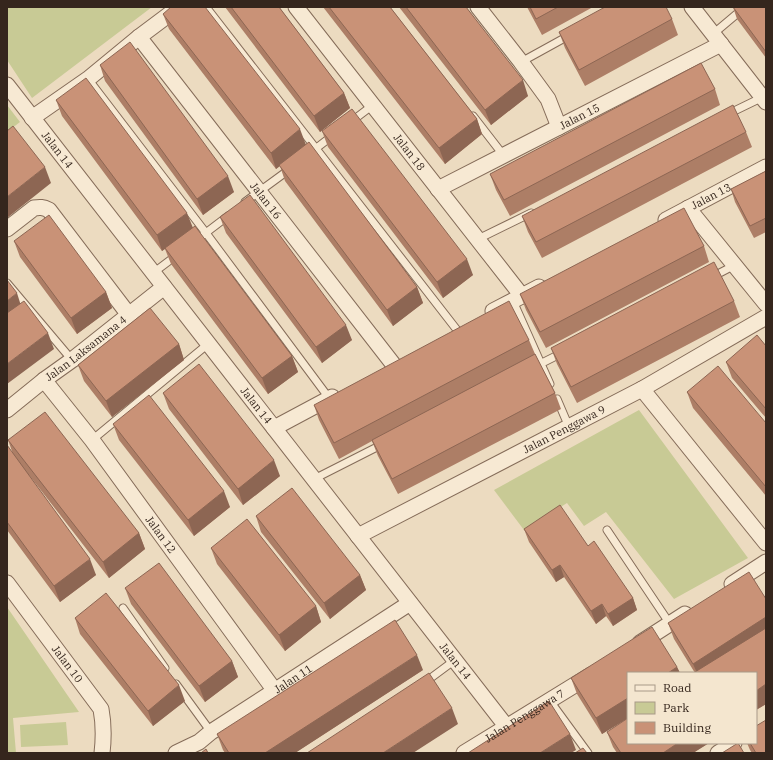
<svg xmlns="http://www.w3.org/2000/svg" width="773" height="760" viewBox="0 0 773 760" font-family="'IBM Plex Serif',serif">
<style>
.green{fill:#c8ca95}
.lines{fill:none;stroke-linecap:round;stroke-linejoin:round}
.service-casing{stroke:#856c59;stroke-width:9}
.minor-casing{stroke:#856c59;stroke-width:17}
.service{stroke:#f7e9d3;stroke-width:7}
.minor{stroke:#f7e9d3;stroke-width:15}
.wall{fill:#ad7e66}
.shaded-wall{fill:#8d6653}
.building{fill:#c99277;stroke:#8d6653}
.labels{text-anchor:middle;stroke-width:3.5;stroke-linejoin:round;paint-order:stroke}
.street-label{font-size:11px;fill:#35261d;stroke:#f4e6cf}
</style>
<rect width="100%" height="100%" fill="#ecdbc0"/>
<!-- green -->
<path class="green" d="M7,7H152L32,98L7,60Z
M7,105L20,122L7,132Z
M639,410L748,558L674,599L606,512L584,526L567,503L524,530L494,490Z
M7,607L79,712L13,718L16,753H7Z
M66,722L68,745L21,747L20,725Z"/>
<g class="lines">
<!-- service casing -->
<g class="service-casing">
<path id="service" d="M206,7L457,330
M713,34L745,7
M521,62L570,35
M88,79L206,233L329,398
M728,114L763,97
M473,116L504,156
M352,121L373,105
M314,150L332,136
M245,202L290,169
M203,235L228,216
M478,239L531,213
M153,273L177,255
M712,277L735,265
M7,283L72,360
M513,301L550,384
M532,368L562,353
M557,399L569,427
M92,440L208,344
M314,479L383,444
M607,530L670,624
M123,608L165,668
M424,683L455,660
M176,684L211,732
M550,701L588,753"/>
</g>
<!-- minor casing -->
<g class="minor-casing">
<g id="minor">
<path id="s1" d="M296,7L522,296"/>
<path d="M478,7L521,62L548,99L559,127"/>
<path d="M692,7L766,102"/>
<path id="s2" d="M139,37L393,364"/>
<path id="s3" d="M7,85L506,726"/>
<path d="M32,118L88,79L139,37L179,7"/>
<path id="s4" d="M438,189L721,44"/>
<path d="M688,208L766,304"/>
<path id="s5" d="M666,220L766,167"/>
<path d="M7,229L34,208C40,207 43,207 49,210L129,315"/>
<path d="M493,311L539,287"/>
<path id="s6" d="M44,380L92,440L275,691"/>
<path d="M642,389L766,543"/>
<path id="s7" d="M7,410L44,380L72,360L164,287"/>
<path d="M274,428L332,397"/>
<path id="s8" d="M358,536L642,389L766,317"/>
<path id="s9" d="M7,583L101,709C104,725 104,736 102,753"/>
<path d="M732,584L766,562"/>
<path d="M640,643L685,614"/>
<path id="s10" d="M176,753L199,742L211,732L410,603"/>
<path id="s11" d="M464,753L591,675"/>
<path d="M718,753L734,743"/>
</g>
</g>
<!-- service -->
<use href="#service" class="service"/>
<!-- minor -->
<use href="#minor" class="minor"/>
</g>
<!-- wall -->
<path class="wall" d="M225,7H279L344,93L350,108L320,132Z
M323,7H390L477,119L482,134L445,164Z
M399,7H466L528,96L491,125Z
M527,7H593L542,35Z
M733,7H766V58L737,19Z
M163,14L306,145L417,287L423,303L393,326L285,181L280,166L276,169L169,29Z
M672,19L678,35L585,86L565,48L559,32Z
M100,65L234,192L203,215L105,81Z
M715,89L720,105L510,216L496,190L490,174Z
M56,100L193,228L292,356L298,372L268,394L171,264L165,249L162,251L62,116Z
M322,131L473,275L443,298L328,147Z
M746,132L752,147L542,258L528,232L522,216Z
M766,171V232L754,238L735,202L731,189Z
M220,217L352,340L322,363L226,233Z
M14,241L106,292L112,308L77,334L20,257Z
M704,246L709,262L546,348L526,310L520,294Z
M734,301L740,317L577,403L557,364L551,348Z
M529,340L535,354L555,393L561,409L398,494L378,456L372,441L339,459L319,420L314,405Z
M179,344L184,360L112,417L84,381L78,365Z
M766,346V418L732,378L726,362Z
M687,392L766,423V496L693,408Z
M163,393L280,476L243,505L169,409Z
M113,424L230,507L194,536L119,440Z
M8,440L139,533L145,549L109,578L29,475L96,575L60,602L7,530V445L13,454Z
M256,516L360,575L366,590L330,619L261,532Z
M524,529L588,546L633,598L637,610L613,626L606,616L596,624L564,577L556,582L529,542Z
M211,548L316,606L321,622L285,651L217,564Z
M125,588L232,661L238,677L205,702L131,604Z
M766,599V704L756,710V673H695L674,639L668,623Z
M75,618L185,701L153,726L80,634Z
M677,667L680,673H628V718L602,734L577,694L571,678Z
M423,670L295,753H225L223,750L217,734Z
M607,732L628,743H709L693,753H617L613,747Z
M747,743H756L766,753H752L750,750Z"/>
<!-- shaded-wall -->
<path class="shaded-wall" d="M523,80L528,96L491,125L485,110Z
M344,93L350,108L320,132L314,116Z
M477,119L482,134L445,164L439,148Z
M300,129L306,145L276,169L271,153Z
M45,167L51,183L7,218V197Z
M228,176L234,192L203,215L197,199Z
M187,213L193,228L162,251L157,235Z
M467,259L473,275L443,298L437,282Z
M417,287L423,303L393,326L387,310Z
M106,292L112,308L77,334L71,318Z
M17,293L22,309L7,321V301Z
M346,325L352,340L322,363L316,347Z
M48,333L54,349L7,384V364Z
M179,344L184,360L112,417L106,401Z
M292,356L298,372L268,394L262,378Z
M274,460L280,476L243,505L238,489Z
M224,491L230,507L194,536L188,520Z
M139,533L145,549L109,578L103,562Z
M90,559L96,575L60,602L54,586Z
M560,565L564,577L556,582L552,570Z
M360,575L366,590L330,619L324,603Z
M633,598L637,610L613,626L608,614Z
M602,604L606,616L596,624L591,611Z
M316,606L321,622L285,651L279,635Z
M766,617V637L697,673L693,664Z
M417,655L423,670L295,753H265Z
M232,661L238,677L205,702L199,686Z
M677,667L680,673H668Z
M766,684V704L756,710V691Z
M179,685L185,701L153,726L148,711Z
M628,698V718L602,734L596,718Z
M452,708L458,724L413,753H383Z
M570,734L576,750L571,753H540Z
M678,743H709L693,753H663Z"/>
<!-- building -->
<path class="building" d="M171,7H205L300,129L271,153L163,14Z
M231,7H279L344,93L314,116Z
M329,7H390L477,119L439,148Z
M406,7H466L523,80L485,110Z
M530,7H558L536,19Z
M605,7H666L672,19L579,70L559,32Z
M733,7H766V52Z
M130,42L228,176L197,199L100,65Z
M701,63L715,89L504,200L490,174Z
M86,78L187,213L157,235L56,100Z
M733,105L746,132L536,242L522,216Z
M352,109L467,259L437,282L322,131Z
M13,126L45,167L7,197V131Z
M309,142L417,287L387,310L279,165Z
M766,171V218L750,226L731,189Z
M250,195L346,325L316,347L220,217Z
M684,208L704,246L540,332L520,294Z
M49,215L106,292L71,318L14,241Z
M195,226L292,356L262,378L165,248Z
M714,262L734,301L571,387L551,348Z
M7,280L17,293L7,301Z
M24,301L48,333L7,364V313Z
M509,301L529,340L334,443L314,405Z
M150,308L179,344L106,401L78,365Z
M757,335L766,346V409L726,362Z
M535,354L555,393L392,479L372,440Z
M199,364L274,460L238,489L163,393Z
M718,366L766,423V487L687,392Z
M149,395L224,491L188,520L113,424Z
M45,412L139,533L103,562L8,440Z
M7,445L90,559L54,586L7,522Z
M292,488L360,575L324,603L256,516Z
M560,505L588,546L594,541L633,598L608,614L602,604L591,611L560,565L552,570L524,529Z
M247,519L316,606L279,635L211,548Z
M159,563L232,661L199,686L125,588Z
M749,572L766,599V617L693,664L668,623Z
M106,593L179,685L148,711L75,618Z
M395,620L417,655L265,753H229L217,734Z
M652,627L677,667L668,673H628V698L596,718L571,678Z
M766,628V684L756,691V673H696L695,672Z
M429,673L452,708L383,753H307Z
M549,701L570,734L540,753H468Z
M628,718V743H678L663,753H621L607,732Z
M766,720V753H756L750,743H756V726Z
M738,743L744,753H722Z
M583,748L587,753H575Z
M206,749L208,753H201Z"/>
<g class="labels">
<!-- street labels -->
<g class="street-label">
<text dy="4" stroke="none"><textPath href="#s4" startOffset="159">Jalan 15</textPath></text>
<text dy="4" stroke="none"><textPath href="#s3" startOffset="82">Jalan 14</textPath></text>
<text dy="4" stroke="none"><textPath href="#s1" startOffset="184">Jalan 18</textPath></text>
<text dy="4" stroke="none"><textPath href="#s5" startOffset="51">Jalan 13</textPath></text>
<text dy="4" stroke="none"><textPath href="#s2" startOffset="207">Jalan 16</textPath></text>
<text dy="4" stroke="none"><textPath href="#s7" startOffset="100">Jalan Laksamana 4</textPath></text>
<text dy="4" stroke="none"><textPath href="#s3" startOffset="406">Jalan 14</textPath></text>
<text dy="4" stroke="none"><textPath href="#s8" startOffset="232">Jalan Penggawa 9</textPath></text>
<text dy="4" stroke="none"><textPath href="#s6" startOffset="194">Jalan 12</textPath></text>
<text dy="4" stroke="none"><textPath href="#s3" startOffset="730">Jalan 14</textPath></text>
<text dy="4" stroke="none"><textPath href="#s9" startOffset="101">Jalan 10</textPath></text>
<text dy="4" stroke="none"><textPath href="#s10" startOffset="139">Jalan 11</textPath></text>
<text dy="4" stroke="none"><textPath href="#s11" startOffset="71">Jalan Penggawa 7</textPath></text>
</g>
</g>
<!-- border -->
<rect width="773" height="760" fill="none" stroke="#35261d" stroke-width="16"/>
<!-- legend -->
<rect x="627" y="672" width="130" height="72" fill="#f4e6cf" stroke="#a89988"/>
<rect x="635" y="685" width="20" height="6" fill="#f7e9d3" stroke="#a89988"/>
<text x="663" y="692" font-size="12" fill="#35261d">Road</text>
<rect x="635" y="702" width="20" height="12" fill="#c8ca95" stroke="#a89988"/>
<text x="663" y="712" font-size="12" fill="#35261d">Park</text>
<rect x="635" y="722" width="20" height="12" fill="#c99277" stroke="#a89988"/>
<text x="663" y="732" font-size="12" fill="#35261d">Building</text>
</svg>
